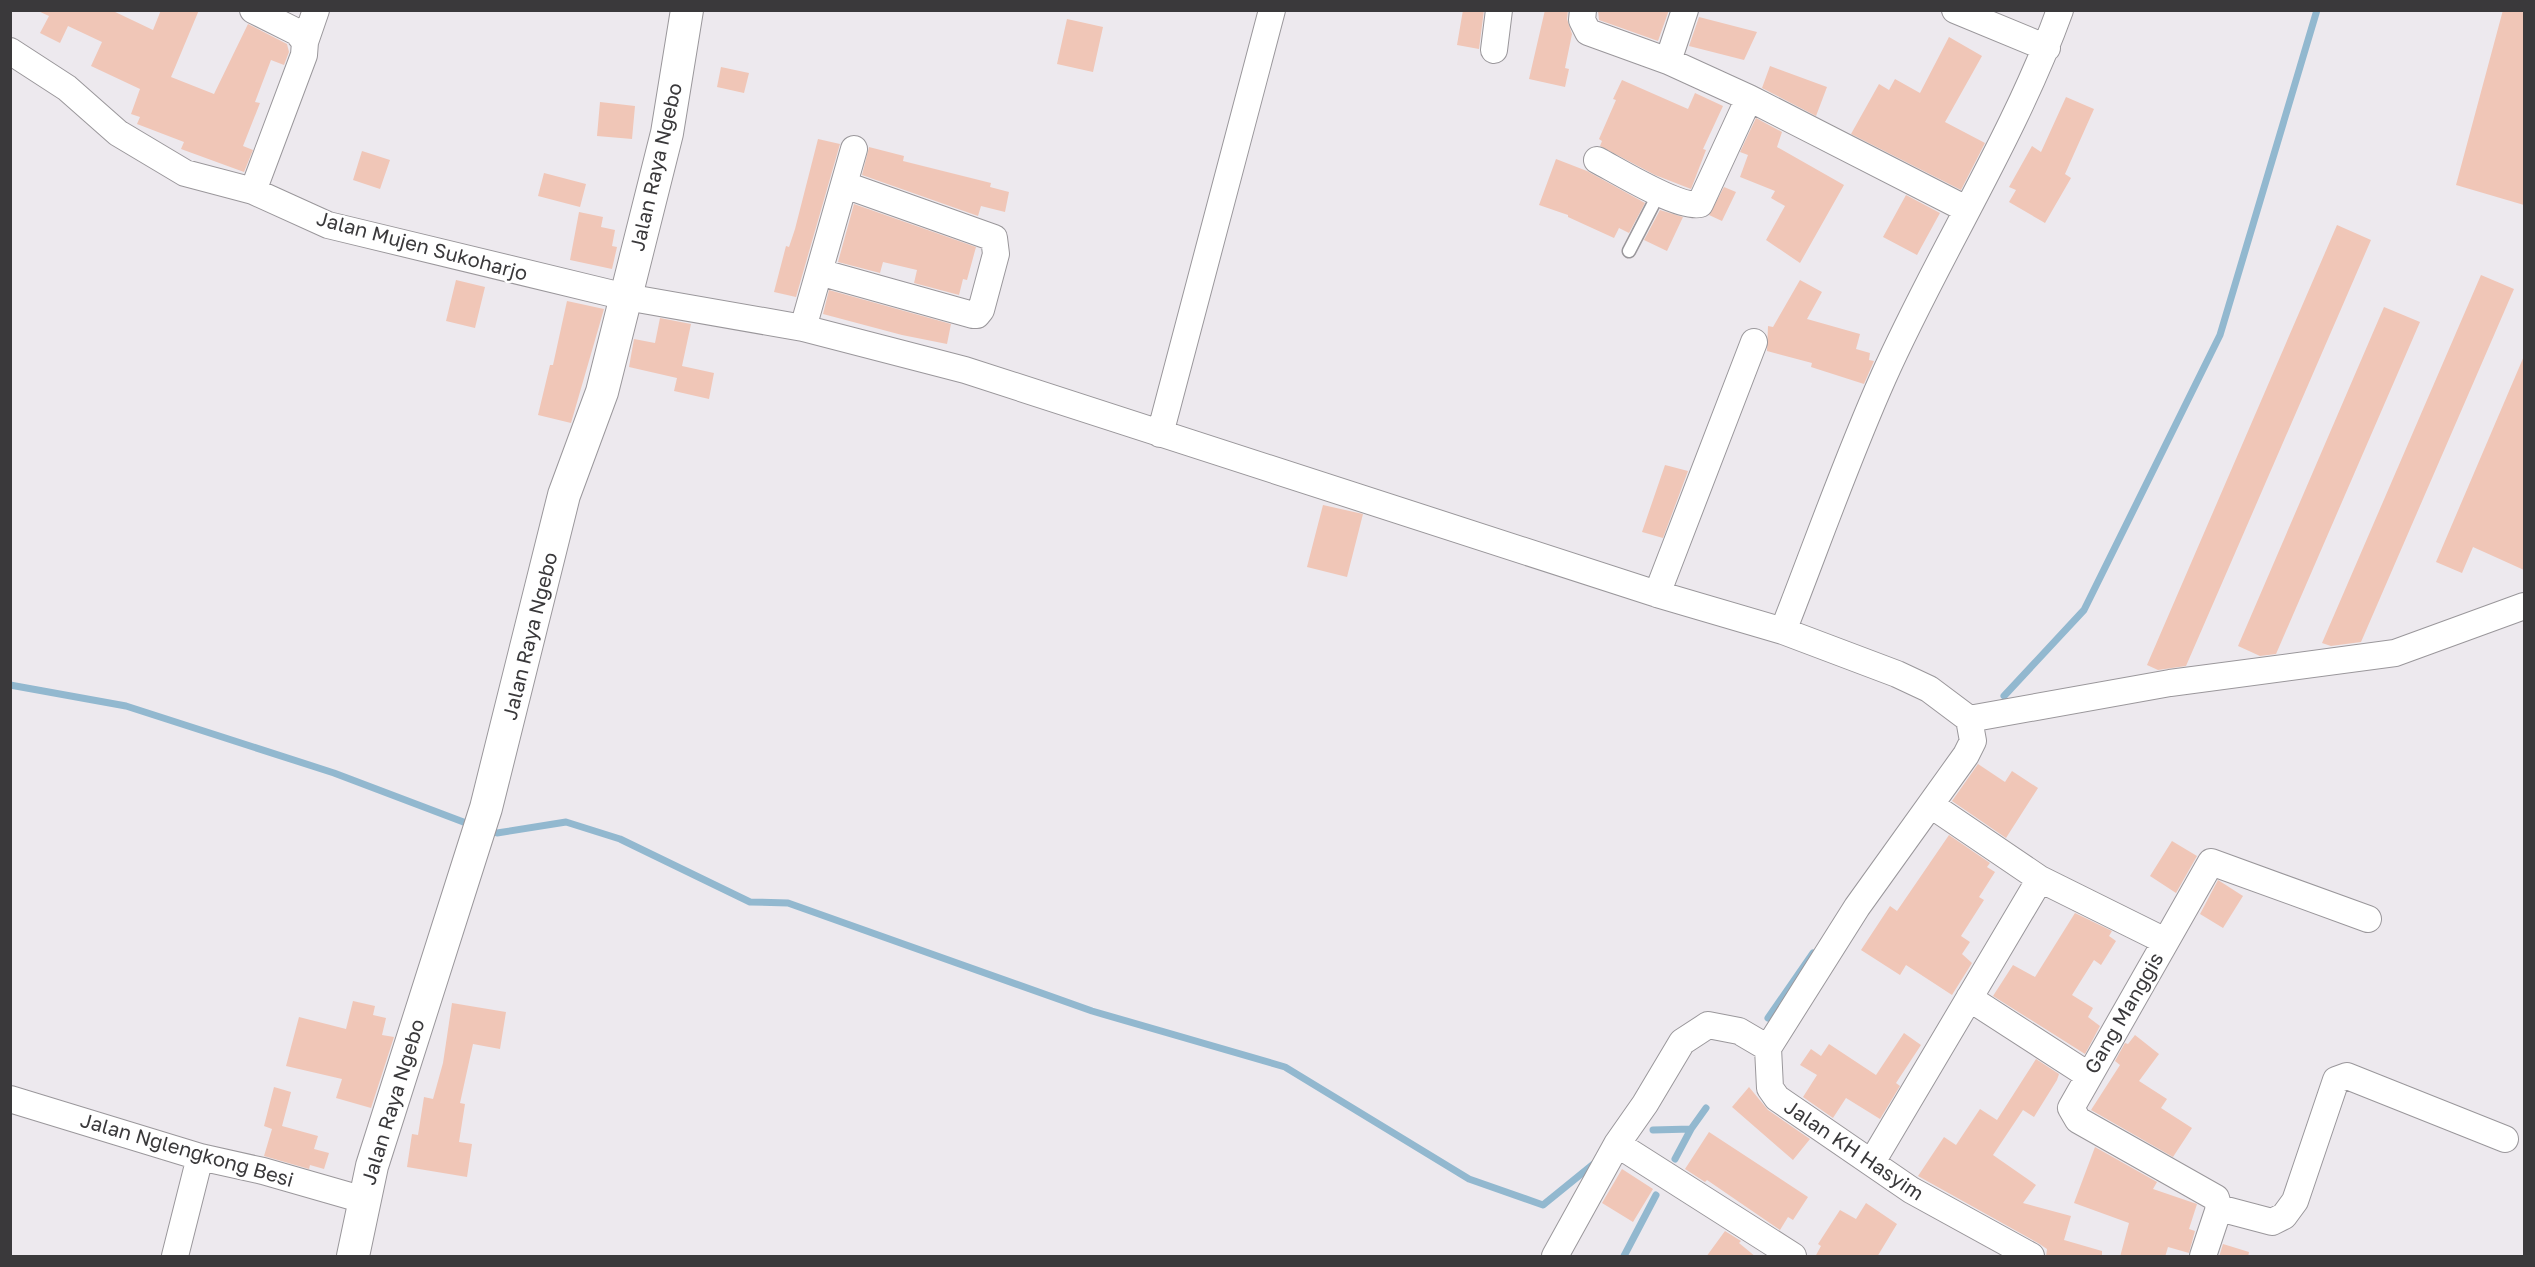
<svg xmlns="http://www.w3.org/2000/svg" width="2535" height="1267" viewBox="0 0 2535 1267" font-family="'Golos Text',sans-serif">
<style>
.lines{fill:none;stroke-linecap:round;stroke-linejoin:round}
.stream{stroke:#92b8cf;stroke-width:7}
.building{fill:#f0c6b7}
.service-casing{stroke:#9a979b;stroke-width:15}
.minor-casing{stroke:#9a979b;stroke-width:28}
.tertiary-casing{stroke:#9a979b;stroke-width:34}
.service{stroke:#fff;stroke-width:12}
.minor{stroke:#fff;stroke-width:26}
.tertiary{stroke:#fff;stroke-width:32}
.labels{text-anchor:middle;stroke-width:5;stroke-linejoin:round;paint-order:stroke}
.street-label{font-size:20px;fill:#3a393b;stroke:#fff}
</style>
<rect width="100%" height="100%" fill="#ede9ee"/>
<g class="lines">
<!-- stream -->
<path class="stream" d="M10,685L126,706L334,773L474,826
M2004,696L2084,610L2220,335L2317,10
M487,830L497,833L566,822L620,839L750,902L788,903L1092,1011L1285,1067L1469,1179L1543,1205L1596,1162
M1768,1018L1813,953
M1653,1130L1691,1129
M1675,1159L1691,1129L1706,1108
M1624,1256L1656,1195"/>
</g>
<!-- building -->
<path class="building" d="M36,10H111L153,30L161,10H199L171,77L214,94L248,24L287,44L289,52L284,65L271,60L255,102L260,103L243,146L253,150L244,172L181,149L184,142L137,124L140,117L131,114L140,89L91,66L102,42L68,26L60,43L40,33L49,16Z
M1463,10H1484L1479,49L1457,45Z
M1545,10H1568L1567,19L1572,34L1565,68L1569,69L1565,87L1529,79Z
M1598,10H1669L1658,41L1599,20Z
M2503,10H2524V205L2456,185Z
M1699,17L1757,32L1744,60L1689,46Z
M1067,19L1103,27L1093,72L1057,64Z
M1949,37L1982,56L1945,122L1985,143L1961,190L1851,134L1879,84L1889,90L1895,79L1920,93Z
M1770,66L1827,87L1816,116L1762,88Z
M721,67L749,73L744,93L717,87Z
M1622,80L1688,109L1695,93L1723,106L1703,149L1706,150L1691,189L1655,175L1600,146L1602,141L1599,139L1616,100L1613,99Z
M2066,97L2094,109L2065,174L2071,178L2045,223L2009,202L2016,190L2009,187L2032,146L2041,152Z
M600,102L635,106L632,139L597,136Z
M1756,118L1782,132L1777,147L1844,185L1800,263L1766,240L1785,206L1771,198L1775,191L1740,177L1748,155L1740,152Z
M818,139L840,144L796,297L774,292L786,246L789,247L795,229Z
M869,147L904,156L903,161L991,183L990,187L1009,192L1005,212L981,206L978,216L862,175Z
M362,151L390,160L380,189L353,180Z
M1556,159L1587,171L1645,203L1629,233L1619,228L1614,238L1568,217V215L1539,205Z
M544,173L586,184L580,207L538,196Z
M1724,187L1736,192L1722,221L1709,215Z
M1906,195L1940,213L1917,255L1883,237Z
M854,204L976,247L967,280L963,279L959,295L914,283L917,270L883,262L880,273L838,262Z
M1660,210L1683,217L1667,251L1644,240Z
M579,212L603,217L601,227L615,230L612,246L617,247L612,269L570,260Z
M2337,225L2371,240L2186,666L2158,670L2147,665Z
M2481,275L2514,289L2361,642L2331,646L2322,643Z
M456,280L485,287L475,328L446,321Z
M1800,280L1822,292L1807,319L1860,334L1856,349L1870,353L1869,360L1874,361L1864,384L1811,367L1812,363L1767,351L1768,326L1773,327Z
M829,290L951,324L947,344L902,335L823,314Z
M567,301L604,309L571,423L538,415L550,365H553Z
M2384,307L2420,322L2276,654L2260,656L2238,646Z
M660,318L691,324L682,366L714,373L709,399L674,391L677,378L629,367L634,339L655,343Z
M2524,356V570L2473,547L2462,573L2436,562Z
M1665,465L1688,471L1663,538L1642,532Z
M1323,505L1363,514L1347,577L1307,567Z
M1978,764L2005,782L2012,771L2038,788L2006,838L1952,801Z
M1949,835L1990,863L1987,867L1995,872L1979,897L1984,900L1961,936L1970,942L1962,954L1972,963L1952,995L1906,965L1900,975L1861,950L1890,906L1897,911Z
M2172,841L2197,856L2176,893L2150,876Z
M2218,880L2243,896L2223,928L2200,914Z
M2075,913L2112,931L2109,936L2116,941L2101,965L2094,960L2072,995L2093,1008L2088,1017L2100,1026L2085,1054L1993,996L2013,965L2035,977Z
M353,1001L375,1006L373,1015L386,1018L382,1035L394,1037L371,1108L336,1098L342,1079L286,1066L299,1017L346,1029Z
M452,1003L506,1012L500,1049L473,1044L460,1103L465,1104L459,1142L472,1144L467,1177L407,1167L412,1134L418,1135L424,1097L433,1099L443,1063Z
M1904,1033L1921,1045L1896,1083L1900,1086L1880,1119L1846,1098L1833,1118L1803,1097L1817,1075L1800,1065L1811,1049L1821,1056L1829,1044L1876,1075Z
M2135,1035L2159,1054L2139,1081L2167,1099L2161,1108L2192,1128L2173,1157L2091,1110L2120,1065L2115,1061L2125,1043L2128,1044Z
M2036,1059L2059,1074L2057,1080L2034,1117L2023,1110L1993,1155L2036,1185L2023,1203L2071,1216L2064,1240L2102,1251V1257H2046L2047,1249L2038,1243L1918,1176L1944,1137L1956,1145L1980,1109L1997,1120Z
M274,1087L291,1092L282,1126L318,1136L314,1149L329,1153L324,1169L310,1165L309,1169L264,1156L272,1129L264,1126Z
M1749,1087L1768,1110L1810,1139L1793,1160L1732,1107Z
M1709,1132L1808,1197L1793,1220L1788,1217L1780,1230L1707,1180L1705,1182L1685,1169Z
M2095,1147L2157,1182L2153,1189L2197,1204L2189,1229L2195,1231L2189,1253L2168,1247L2165,1257H2120L2129,1223L2074,1203Z
M1622,1169L1653,1189L1633,1222L1602,1203Z
M1866,1203L1897,1224L1877,1257H1815L1821,1246L1818,1244L1840,1210L1856,1219Z
M1725,1231L1741,1241L1739,1243L1756,1257H1706Z
M2223,1244L2249,1252L2248,1257H2219Z"/>
<g class="lines">
<!-- service casing -->
<g class="service-casing">
<path id="service" d="M1629,251L1659,193"/>
</g>
<!-- minor casing -->
<g class="minor-casing">
<path id="minor" d="M253,10L297,32L305,42L304,55L253,191
M1583,10L1582,20L1588,32L1668,61L1749,98L1966,209
M1955,10L2047,48
M305,42L316,10
M1494,50L1499,10
M10,51L67,88L118,133L185,173L253,191L328,225L626,297L803,328L965,370L1657,594L1783,631L1897,674L1929,689L1969,719L1973,741L1966,755L1857,907L1768,1048
M1668,61L1685,10
M1597,160C1618,171 1679,209 1700,204L1749,98
M819,272L973,315H977L981,310L996,254L994,238L845,185
M803,328L854,149
M1160,434L1272,10
M1657,594L1754,342
M1783,631C1816,547 1846,461 1883,378C1938,254 2014,138 2060,10
M1969,719L2170,683L2395,653L2524,606
M1931,805L2040,879L2165,941
M1969,998L2088,1075
M1768,1048L1770,1088L1777,1098L1911,1190L2031,1256
M10,1099L200,1157L263,1171L364,1200
M1617,1144L1793,1256
M1872,1162L2040,879
M2219,1208L2272,1222L2284,1216L2295,1201L2336,1080L2347,1076L2505,1139
M175,1256L200,1157
M1555,1256L1617,1144L1645,1104L1682,1042L1708,1025L1739,1031L1768,1048
M2203,1256L2219,1208L2216,1198L2078,1120L2071,1108L2211,862L2368,919"/>
</g>
<!-- tertiary casing -->
<g class="tertiary-casing">
<path id="tertiary" d="M353,1256L372,1166L486,808L564,495L602,392L667,133L687,10"/>
</g>
<!-- service -->
<use href="#service" class="service"/>
<!-- minor -->
<use href="#minor" class="minor"/>
<!-- tertiary -->
<use href="#tertiary" class="tertiary"/>
</g>
<g class="labels">
<!-- street labels -->
<g class="street-label">
<text transform="translate(656 167) rotate(-77)" y="7">Jalan Raya Ngebo</text>
<text transform="translate(422 246) rotate(15)" y="7">Jalan Mujen Sukoharjo</text>
<text transform="translate(530 636) rotate(-76)" y="7">Jalan Raya Ngebo</text>
<text transform="translate(2124 1013) rotate(-60)" y="7">Gang Manggis</text>
<text transform="translate(393 1102) rotate(-73)" y="7">Jalan Raya Ngebo</text>
<text transform="translate(187 1150) rotate(16)" y="7">Jalan Nglengkong Besi</text>
<text transform="translate(1854 1150) rotate(34)" y="7">Jalan KH Hasyim</text>
</g>
</g>
<!-- border -->
<rect width="2535" height="1267" fill="none" stroke="#3a393b" stroke-width="24"/>
</svg>
